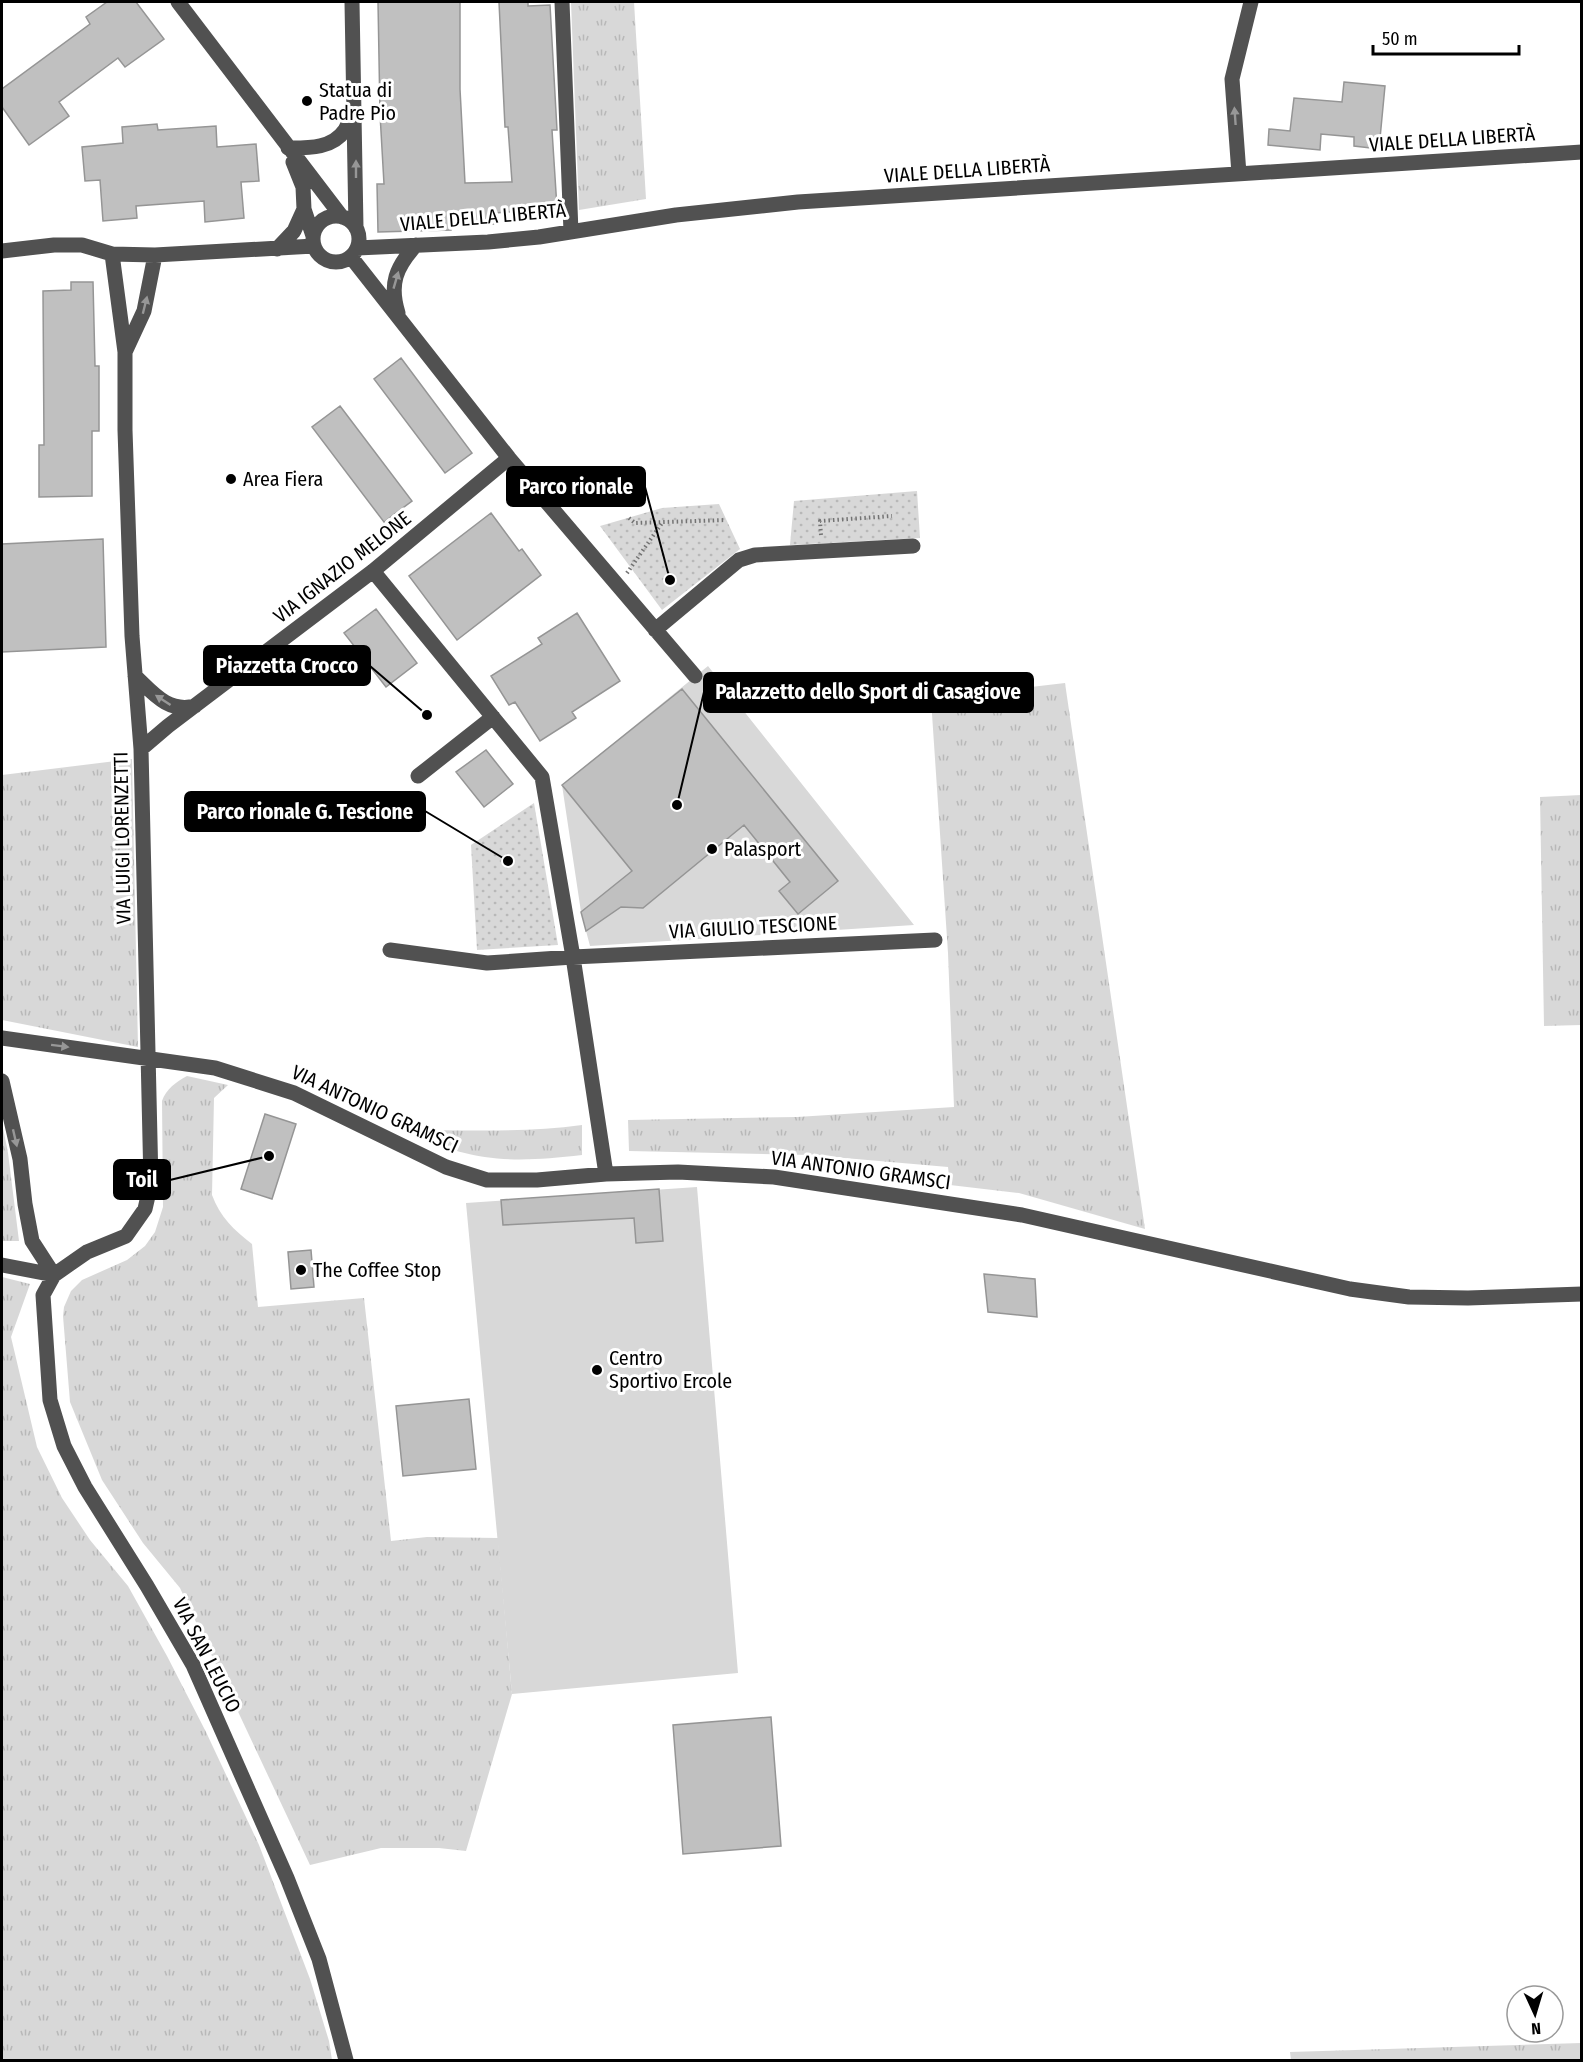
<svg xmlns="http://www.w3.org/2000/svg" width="1583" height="2062" viewBox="0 0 1583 2062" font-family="'Fira Sans Condensed',sans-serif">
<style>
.grass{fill:url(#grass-tufts)}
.park{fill:url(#park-dots)}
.pitch{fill:#d8d8d8}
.building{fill:#c0c0c0;stroke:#959595;stroke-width:1.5}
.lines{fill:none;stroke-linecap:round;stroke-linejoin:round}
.path{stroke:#737373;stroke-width:4;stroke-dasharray:1.5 3;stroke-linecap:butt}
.minor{stroke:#515151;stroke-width:15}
.oneway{fill:#979797}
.poi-dot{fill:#000;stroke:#fff;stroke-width:2}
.labels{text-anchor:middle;stroke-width:6;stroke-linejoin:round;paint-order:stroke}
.poi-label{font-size:20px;fill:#000;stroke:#fff;text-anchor:start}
.street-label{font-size:20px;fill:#000;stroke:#fff}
.leader{fill:none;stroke:#000;stroke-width:2}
.callout-dot{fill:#000;stroke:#fff;stroke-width:2}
.callout{fill:#000;stroke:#000;stroke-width:2}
.callout-label{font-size:21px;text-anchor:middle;font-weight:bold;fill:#fff}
</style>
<defs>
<pattern id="grass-tufts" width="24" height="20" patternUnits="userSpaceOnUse" patternTransform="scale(1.5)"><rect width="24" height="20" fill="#d8d8d8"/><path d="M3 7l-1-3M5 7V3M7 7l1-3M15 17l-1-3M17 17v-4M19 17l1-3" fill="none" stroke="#b8b8b8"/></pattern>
<pattern id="park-dots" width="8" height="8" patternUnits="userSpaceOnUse" patternTransform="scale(1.5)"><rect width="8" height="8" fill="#d8d8d8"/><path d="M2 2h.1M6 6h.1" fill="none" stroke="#b8b8b8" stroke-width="1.8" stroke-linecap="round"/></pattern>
</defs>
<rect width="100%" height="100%" fill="#fff"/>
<!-- grass -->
<path class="grass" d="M571,2H634L646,199L579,210Z
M1065,683L1145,1229L1019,1193L950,1185L948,1167L810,1155L629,1151L628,1120L797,1117L954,1107L948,953L931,699Z
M132,759L138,1047L2,1020V775Z
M1581,795V1025L1544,1026L1540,797Z
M187,1076L228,1085L214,1098L212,1195C220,1217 234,1230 252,1244L258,1307L364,1298L391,1541L427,1537L498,1538L512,1694L466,1851L439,1848H381L310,1865L180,1588L143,1543L102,1480L70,1402L63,1316L64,1307L71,1291L82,1280L127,1260L145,1246L155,1232L163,1207L162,1101C166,1089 176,1082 187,1076Z
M2,1123L8,1153L19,1241H2Z
M582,1125V1155C513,1163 469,1163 406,1130C464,1130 524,1133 582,1125Z
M2,1277L30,1284L11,1337L37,1447L62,1498L90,1540L128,1586L167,1656L206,1732L259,1845L310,1979L329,2041L332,2060H2Z
M1581,2043V2060H1291L1290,2052Z"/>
<!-- park -->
<path class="park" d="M917,491L920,538L790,545L794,501Z
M719,504L740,549L662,610L600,526L662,508Z
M534,803L558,945L477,950L471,845Z"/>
<!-- pitch -->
<path class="pitch" d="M708,666L914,925L590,946L581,912L562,785Z
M697,1187L738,1673L512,1694L466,1203Z"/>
<!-- building -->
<path class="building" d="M107,2H136L164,39L125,67L118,58L59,102L69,116L29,145L2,107V89L90,24L86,17Z
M378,2H460V89L465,183L512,182L508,127H505L499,2H528V6L550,5L557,130H552L557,208L495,213V224L451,225V230L378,232L377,184H384L380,114Z
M1344,82L1385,86L1379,149L1354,146V137L1321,134L1320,150L1268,145L1269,129L1290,131L1294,98L1342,102Z
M157,124L158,130L216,126L217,147L256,144L259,181L241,182L244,218L205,222L204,201L136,206L137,218L103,221L100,180L85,181L82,147L123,143L122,127Z
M71,282H93L95,366H99V431H92V496L39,497V445H44L43,291L71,290Z
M401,358L472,453L445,473L374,379Z
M340,406L412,501L384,522L312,427Z
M491,513L519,551L522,549L541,575L457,640L409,576Z
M103,539L106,647L2,652V544Z
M376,609L417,663L386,687L344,633Z
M577,613L620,681L572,712L576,718L540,741L515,702L509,705L491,676L542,644L538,638Z
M682,689L838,881L798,914L779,891L790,882L744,825L643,908L621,907L586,931L581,912L632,871L562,785Z
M486,750L513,784L484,807L456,772Z
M265,1114L296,1124L272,1199L241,1189Z
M659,1189L663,1241L636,1243L634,1218L503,1225L501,1200Z
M311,1250L314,1287L291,1289L288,1252Z
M984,1274L1035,1279L1037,1317L988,1312Z
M469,1399L476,1469L403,1476L396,1406Z
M771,1717L781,1846L683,1854L673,1725Z"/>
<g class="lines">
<!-- path -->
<path class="path" d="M629,518L635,523L726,520
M821,535L820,521L892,516
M627,573L662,523"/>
<!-- minor -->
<path class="minor" d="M178,2L342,217
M352,2L356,228
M562,2L571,232
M288,148C308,148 332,149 345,130C348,125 350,118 352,112
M293,162L303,187L304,209L313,236
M1239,174L1232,79L1251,2
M313 239a23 23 0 1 1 46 0a23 23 0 1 1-46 0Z
M357,248L488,242L539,237L676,215L798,202L1582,152
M277,249L294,231L304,209
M2,251L54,245H82L112,254L155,255L314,246
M112,254L125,352V430L132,636L141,749L151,1183L145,1209L126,1236L87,1252L54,1275L43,1295L50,1400L64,1446L85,1487L147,1586L193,1665L287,1878L319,1959L346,2060
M351,257L509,458L695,676
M398,313C389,284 396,267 416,245
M125,352L144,311L155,255
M373,571L542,777L573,957L606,1174
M655,630L739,560L755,555L913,546
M135,676C153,693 168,713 195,706
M141,749L168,726L373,571L509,458
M418,776L493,717
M390,950L487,963L573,957L935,940
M2,1038L215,1068L294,1093L446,1167L487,1180H537L606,1174L678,1172L774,1177L1022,1215L1350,1289L1409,1297L1468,1298L1582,1294
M2,1081L20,1159L25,1204L32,1241L54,1275
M2,1265L54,1275"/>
</g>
<!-- one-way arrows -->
<defs><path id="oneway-solid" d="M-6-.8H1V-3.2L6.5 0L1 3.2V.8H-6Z" transform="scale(1.5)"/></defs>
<g class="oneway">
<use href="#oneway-solid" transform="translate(1235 116) rotate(-94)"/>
<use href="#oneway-solid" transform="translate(356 169) rotate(-90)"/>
<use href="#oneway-solid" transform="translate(396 280) rotate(-74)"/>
<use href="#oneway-solid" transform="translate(145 305) rotate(-76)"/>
<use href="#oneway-solid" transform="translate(163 700) rotate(-147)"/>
<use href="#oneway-solid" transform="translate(60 1046) rotate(7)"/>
<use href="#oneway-solid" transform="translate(15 1138) rotate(77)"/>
</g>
<!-- markers -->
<g class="poi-dot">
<circle cx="307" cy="101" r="6"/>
<circle cx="231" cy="479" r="6"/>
<circle cx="712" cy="849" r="6"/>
<circle cx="301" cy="1270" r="6"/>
<circle cx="597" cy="1370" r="6"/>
</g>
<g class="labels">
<!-- poi labels -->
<g class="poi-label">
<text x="319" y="97">Statua di<tspan x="319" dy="23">Padre Pio</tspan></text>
<text x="243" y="486">Area Fiera</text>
<text x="724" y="856">Palasport</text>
<text x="313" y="1277">The Coffee Stop</text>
<text x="609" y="1365">Centro<tspan x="609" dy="23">Sportivo Ercole</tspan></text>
</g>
<!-- street labels -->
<g class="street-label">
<text transform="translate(1452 139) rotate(-4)" y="7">VIALE DELLA LIBERTÀ</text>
<text transform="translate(967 170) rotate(-4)" y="7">VIALE DELLA LIBERTÀ</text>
<text transform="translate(483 217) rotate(-5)" y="7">VIALE DELLA LIBERTÀ</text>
<text transform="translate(342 567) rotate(-38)" y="7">VIA IGNAZIO MELONE</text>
<text transform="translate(122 838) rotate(-91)" y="7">VIA LUIGI LORENZETTI</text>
<text transform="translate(753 927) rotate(-3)" y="7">VIA GIULIO TESCIONE</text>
<text transform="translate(375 1109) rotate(25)" y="7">VIA ANTONIO GRAMSCI</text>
<text transform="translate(861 1170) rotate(8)" y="7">VIA ANTONIO GRAMSCI</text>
<text transform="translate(207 1655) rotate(63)" y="7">VIA SAN LEUCIO</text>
</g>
</g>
<!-- callouts -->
<path class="leader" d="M670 580L645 487M427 715L370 666M677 805L704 692M508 861L425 811M269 1156L170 1180"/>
<g class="callout-dot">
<circle cx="670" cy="580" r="6"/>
<circle cx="427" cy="715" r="6"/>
<circle cx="677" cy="805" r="6"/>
<circle cx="508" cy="861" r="6"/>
<circle cx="269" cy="1156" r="6"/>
</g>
<g class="callout">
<rect x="507" y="467" width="138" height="39" rx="6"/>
<rect x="204" y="646" width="166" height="39" rx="6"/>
<rect x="704" y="673" width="329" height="39" rx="6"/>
<rect x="185" y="792" width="240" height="39" rx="6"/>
<rect x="114" y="1160" width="56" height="39" rx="6"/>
</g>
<g class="callout-label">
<text x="576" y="494">Parco rionale</text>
<text x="287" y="673">Piazzetta Crocco</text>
<text x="868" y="699">Palazzetto dello Sport di Casagiove</text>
<text x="305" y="819">Parco rionale G. Tescione</text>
<text x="142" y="1187">Toil</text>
</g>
<!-- border -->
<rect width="1583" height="2062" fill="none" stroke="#000000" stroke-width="6"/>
<!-- north arrow -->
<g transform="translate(1535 2014) rotate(176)"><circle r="28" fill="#ffffff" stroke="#999999" stroke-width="1.5"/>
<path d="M0-4.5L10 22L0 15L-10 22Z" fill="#000000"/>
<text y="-9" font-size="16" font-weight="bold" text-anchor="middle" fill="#000000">N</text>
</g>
<!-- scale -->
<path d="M1373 45v9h146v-9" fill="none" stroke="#000000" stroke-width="3"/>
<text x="1382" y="45" font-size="18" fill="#000000" stroke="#ffffff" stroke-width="4.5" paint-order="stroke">50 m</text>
</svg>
